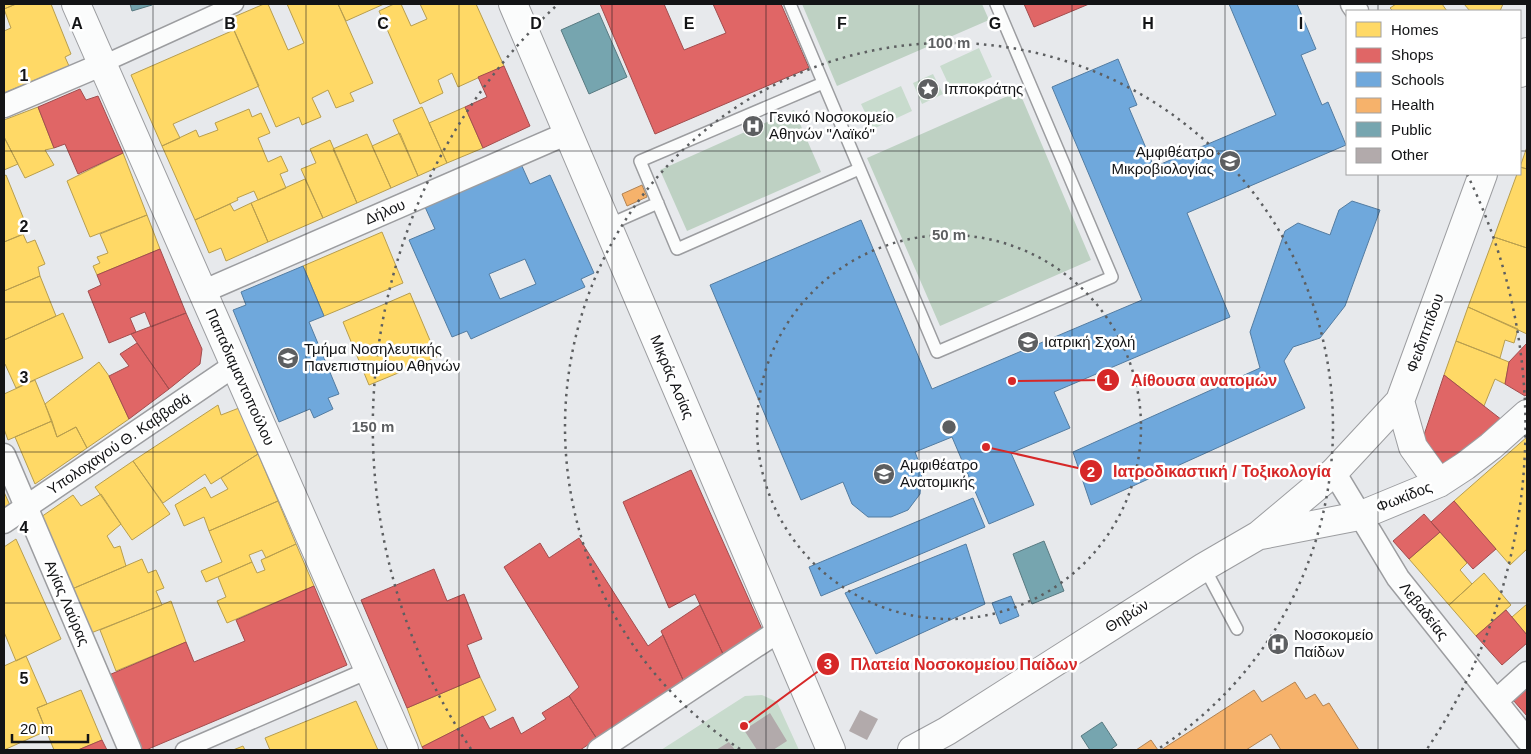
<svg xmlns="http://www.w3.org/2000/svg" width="1531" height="754" viewBox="0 0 1531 754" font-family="Arial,sans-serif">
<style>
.green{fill:#c8dbcd}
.forest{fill:#bed1c3}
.homes{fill:#ffd966;stroke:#b89e4e}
.shops{fill:#e06666;stroke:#a24d4e}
.schools{fill:#6fa8dc;stroke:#537ca1;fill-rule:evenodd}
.health{fill:#f6b26b;stroke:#b28352}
.public{fill:#76a5af;stroke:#587a81}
.building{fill:#b2aaab}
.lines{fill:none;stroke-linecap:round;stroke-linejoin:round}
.service-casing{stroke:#9c9da0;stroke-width:14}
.pedestrian-casing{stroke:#9c9da0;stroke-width:19}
.minor-casing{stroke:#9c9da0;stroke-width:25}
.tertiary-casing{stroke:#9c9da0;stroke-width:30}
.service{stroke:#fbfcfc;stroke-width:11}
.pedestrian{stroke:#fbfcfc;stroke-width:16}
.minor{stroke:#fbfcfc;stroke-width:22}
.tertiary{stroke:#fbfcfc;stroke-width:28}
.grid{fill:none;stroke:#131416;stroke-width:1;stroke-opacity:0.55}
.ring{fill:none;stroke:#5d5f61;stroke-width:2.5;stroke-dasharray:2.5 5}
.labels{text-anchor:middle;stroke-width:5;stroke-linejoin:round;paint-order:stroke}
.poi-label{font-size:15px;fill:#131416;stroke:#fff;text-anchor:start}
.street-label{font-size:15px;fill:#131416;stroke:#fff}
.grid-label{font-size:16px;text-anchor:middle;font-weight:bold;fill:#131416;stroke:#fff;stroke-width:5;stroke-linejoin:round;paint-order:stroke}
.centre{fill:#5d5f61;stroke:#fff;stroke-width:2.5}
.ring-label{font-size:15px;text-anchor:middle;font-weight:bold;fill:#5d5f61;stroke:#fff;stroke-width:5;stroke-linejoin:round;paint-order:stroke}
.leader{fill:none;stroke:#d62828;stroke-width:2}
.callout-dot{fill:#d62828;stroke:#fff;stroke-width:2}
.mark-label{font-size:15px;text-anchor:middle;font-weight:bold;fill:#fff}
.callout-label{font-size:16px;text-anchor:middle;font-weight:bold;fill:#d62828;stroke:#fff;stroke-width:5;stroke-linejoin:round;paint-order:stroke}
</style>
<rect width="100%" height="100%" fill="#e7e9ec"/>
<!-- green -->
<path class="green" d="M979,48L992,77L953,94L940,66Z
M933,74L943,94L922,104L913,83Z
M901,86L912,111L873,129L861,104Z
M762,695L777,702L799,750H661L745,696Z"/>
<!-- forest -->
<path class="forest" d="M802,4H982L989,20L837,86Z
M1019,91L1091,260L940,326L867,158Z
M794,110L821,172L687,231L660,170Z"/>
<!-- homes -->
<path class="homes" d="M4,4H16L4,9Z
M16,4H51L71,54L65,57L69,66L4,93V31L11,28L4,9Z
M264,4H268L288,50L304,43L287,4H338L373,83L350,93L354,101L336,108L328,90L312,98L321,117L302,125L299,117L276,127L229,19Z
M338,4H384L346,21Z
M394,4H401L411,26L427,19L420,4H476L504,66L458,87L452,73L438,80L443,93L420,104L379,11Z
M1396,4H1442L1447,11H1393L1390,8Z
M1464,4H1503L1500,11H1470Z
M234,30L259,86L173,124L180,138L162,146L131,75Z
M38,107L54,148L45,150L54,165L25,178L4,137V120Z
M422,107L447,163L418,176L393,120Z
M465,107L483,148L447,163L429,123Z
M249,109L252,117L261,113L270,133L258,138L268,162L281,156L288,171L280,174L286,188L258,200L254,191L237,198L238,200L195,220L162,146L196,130L199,137L218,130L215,123Z
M400,133L418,176L391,188L372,146Z
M367,134L391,188L357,203L333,149Z
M4,137L18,164L4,170Z
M330,140L357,203L323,218L301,169L316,163L310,149Z
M1527,147V169L1520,167Z
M123,153L147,215L90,237L67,181Z
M1520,167L1527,169V248L1494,237L1517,174H1520Z
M6,175L29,232L4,242V176Z
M305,179L323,218L268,242L251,203Z
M251,203L268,242L226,261L221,248L209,253L195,220L230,204L234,211Z
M147,215L160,249L97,275L93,266L100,263L97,257L108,253L100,234Z
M382,232L403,283L324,316L303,266Z
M23,234L27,243L35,240L45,264L38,267L40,276L4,291V242Z
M1494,237L1527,248V334L1468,307Z
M40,276L56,316L4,340V291Z
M410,293L437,357L369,385L343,322Z
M1468,307L1518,329L1514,343L1505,340L1500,358L1456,341Z
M63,313L83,358L16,388L5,364L4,365V340Z
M1456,341L1509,362L1505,384L1495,379L1484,406L1444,375Z
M99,362L109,376L129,419L87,448L76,427L57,437L45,404Z
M35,380L52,421L8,440L4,429V394Z
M218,405L221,415L239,408L258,454L211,484L205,474L163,503L133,461Z
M52,421L57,437L76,427L87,448L35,484L15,437Z
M1527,437V549L1510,565L1454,501Z
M258,454L278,501L209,531L204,517L184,526L175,505L205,487L211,498L228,489L221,478Z
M133,461L170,514L132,540L95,487Z
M4,492L13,512L4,516Z
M101,494L121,524L107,536L114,548L120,546L126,566L72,589L41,517L73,495L81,506Z
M278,501L296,544L266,558L262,550L249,555L252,562L206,582L201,571L222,562L209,531Z
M1440,532L1467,563L1460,570L1472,584L1449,605L1409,559Z
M16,539L61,639L16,661L4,632V547Z
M296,544L314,586L227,623L217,601L226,597L218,577L252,562L257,573L265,570L261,560Z
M142,559L148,573L156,570L164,588L156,591L162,605L91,633L72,589Z
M1484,573L1511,605L1476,636L1449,605Z
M171,601L186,642L116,671L100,630Z
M1527,604V635L1512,617Z
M26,656L47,704L37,708L46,731L4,750V666Z
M480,677L496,710L422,747L407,708Z
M81,690L102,740L78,750H54L37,708Z
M356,701L378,750H270L265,738Z
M243,746L245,750H233Z"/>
<!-- shops -->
<path class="shops" d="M600,4H664L684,50L726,33L713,4H781L809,68L655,134Z
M1024,4H1089L1034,27Z
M504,66L530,126L483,148L465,107L487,97L478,77Z
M80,89L86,100L98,96L123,153L78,174L65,144L54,148L38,107Z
M160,249L186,313L151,327L145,312L130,318L136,332L109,343L88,291L101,285L97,275Z
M186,313L202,349L200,364L169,389L131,334Z
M137,343L169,389L129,419L109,376L129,366L120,354Z
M1527,343V394L1525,396L1505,384L1509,362Z
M1444,375L1502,420L1445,466L1423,438Z
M691,470L762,629L723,654L695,594L669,608L623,502Z
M1454,501L1496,549L1473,569L1431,522Z
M1424,514L1440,532L1409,559L1393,541Z
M579,538L648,646L663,635L684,682L597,739L569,696L579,687L504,567L540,543L549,558Z
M434,569L447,601L464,594L482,639L467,645L480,677L407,708L361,600Z
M314,586L347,665L146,750H140L109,675L186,642L194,662L245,641L236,620Z
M700,605L723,654L684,682L661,631Z
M1506,610L1527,635V643L1502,665L1476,636Z
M1527,687V716L1513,700Z
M569,696L597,739L580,750H424L422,747L483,716L490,729L513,717L521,734L546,719L542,713Z
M102,740L107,750H78Z"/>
<!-- schools -->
<path class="schools" d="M1229,4H1297L1316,49L1301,55L1322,105L1328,102L1346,145L1187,213L1230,317L1054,392L1070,428L1011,453L1034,505L989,524L952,437L915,452L922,470L920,494L908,510L891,517H868L852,504L843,482L801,500L710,285L861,220L932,389L1142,300L1052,87L1118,59L1137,105L1129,108L1154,167L1276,115Z
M521,164L530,184L550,175L594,273L581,279L585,287L471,339L467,331L452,337L409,240L435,229L425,207ZM525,259L536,284L500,299L489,274Z
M1352,201L1380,210L1345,306L1320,338L1293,347L1284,361L1305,408L1091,505L1073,452L1260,368L1250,332L1285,231L1298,223L1330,235L1339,210Z
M303,266L324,316L309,322L339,394L328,398L333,409L314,418L310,409L279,422L233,310L246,305L241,292Z
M973,498L985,527L821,596L809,567Z
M966,544L985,604L876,654L845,593Z
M1011,596L1019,616L1000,624L992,603Z"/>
<!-- health -->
<path class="health" d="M642,185L647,197L627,206L622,194Z
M1295,682L1306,699L1315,694L1323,706L1329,703L1359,750H1281L1271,734L1246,750H1161L1254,690L1262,702Z
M1151,740L1158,750H1136Z"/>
<!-- public -->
<path class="public" d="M130,4H151L152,5L132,11Z
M599,13L627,77L589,94L561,30Z
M1044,541L1064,591L1032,604L1013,554Z
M1102,722L1117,745L1110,750H1090L1081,736Z"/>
<!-- building -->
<path class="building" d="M860,710L878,719L867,740L849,731Z
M770,713L787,741L773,750H757L744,730Z
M729,742L735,750H716Z"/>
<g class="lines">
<!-- service casing -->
<g class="service-casing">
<path id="service" d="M790,4L937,352L1112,277L996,4
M823,83L640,161L677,249L859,169
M608,225L658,203
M1204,567L1237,629"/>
</g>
<!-- pedestrian casing -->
<g class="pedestrian-casing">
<path id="pedestrian" d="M103,64L235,4
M184,750L369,670"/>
</g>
<!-- minor casing -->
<g class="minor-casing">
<path id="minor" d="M1352,4L1357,11
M4,106L103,64
M202,292L568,133
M4,455L130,750
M1334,472L1398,578L1527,740
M4,522L235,365
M1496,701L1527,673
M599,750L780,630"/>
</g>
<!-- tertiary casing -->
<g class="tertiary-casing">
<path id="tertiary" d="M76,4L404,750
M513,4L831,750
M1520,73L1527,52
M1400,401L1413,447L1439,483
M1261,535L1359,516L1439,483L1465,466L1491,446L1527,414
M912,750L947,731L1204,567L1259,535L1334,472L1400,401L1483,174"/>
</g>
<!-- service -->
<use href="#service" class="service"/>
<!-- pedestrian -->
<use href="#pedestrian" class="pedestrian"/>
<!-- minor -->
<use href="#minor" class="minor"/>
<!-- tertiary -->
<use href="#tertiary" class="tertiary"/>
</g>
<!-- grid -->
<path class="grid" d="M153,4V750M306,4V750M459,4V750M612,4V750M766,4V750M919,4V750M1072,4V750M1225,4V750M1378,4V11M4,151H1347M1520,151H1527M1378,174V750M4,302H1527M4,452H1527M4,603H1527"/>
<!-- distance rings -->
<g class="ring">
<circle cx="949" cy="427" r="192"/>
<path d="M740 749A384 384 0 1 1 1158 749"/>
<path d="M471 749A576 576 0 0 1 556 6M1467 174A576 576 0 0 1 1427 749"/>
</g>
<!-- icons -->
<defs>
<g id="sight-disc" transform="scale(1.125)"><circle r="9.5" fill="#5d5f61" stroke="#fff"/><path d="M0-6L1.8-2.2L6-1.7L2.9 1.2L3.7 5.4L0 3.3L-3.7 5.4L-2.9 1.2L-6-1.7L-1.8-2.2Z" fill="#fff"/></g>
<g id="hospital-disc" transform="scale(1.125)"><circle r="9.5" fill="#5d5f61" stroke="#fff"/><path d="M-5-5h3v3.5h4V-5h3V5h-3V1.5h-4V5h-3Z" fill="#fff"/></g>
<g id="university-disc" transform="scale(1.125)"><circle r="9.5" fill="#5d5f61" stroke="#fff"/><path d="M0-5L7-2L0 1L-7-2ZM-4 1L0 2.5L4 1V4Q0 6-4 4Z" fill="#fff"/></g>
</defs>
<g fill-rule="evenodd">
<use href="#sight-disc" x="928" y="89"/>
<use href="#hospital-disc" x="753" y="126"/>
<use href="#university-disc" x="1230" y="161"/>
<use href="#university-disc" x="1028" y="342"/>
<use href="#university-disc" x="288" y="358"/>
<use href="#university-disc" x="884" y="474"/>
<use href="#hospital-disc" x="1278" y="644"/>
</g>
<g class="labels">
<!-- poi labels -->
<g class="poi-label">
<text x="944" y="94">Ιπποκράτης</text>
<text x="769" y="122">Γενικό Νοσοκομείο<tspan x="769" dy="17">Αθηνών "Λαϊκό"</tspan></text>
<text x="1214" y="157" text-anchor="end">Αμφιθέατρο<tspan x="1214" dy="17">Μικροβιολογίας</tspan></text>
<text x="1044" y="347">Ιατρική Σχολή</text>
<text x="304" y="354">Τμήμα Νοσηλευτικής<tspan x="304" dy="17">Πανεπιστημίου Αθηνών</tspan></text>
<text x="900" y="470">Αμφιθέατρο<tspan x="900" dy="17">Ανατομικής</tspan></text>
<text x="1294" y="640">Νοσοκομείο<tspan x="1294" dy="17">Παίδων</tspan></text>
</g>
<!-- street labels -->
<g class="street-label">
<text transform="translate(385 212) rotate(-23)" y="5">Δήλου</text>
<text transform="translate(1425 333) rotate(-70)" y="5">Φειδιππίδου</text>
<text transform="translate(240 377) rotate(66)" y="5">Παπαδιαμαντοπούλου</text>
<text transform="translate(672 377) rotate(67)" y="5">Μικράς Ασίας</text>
<text transform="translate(119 444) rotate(-34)" y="5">Υπολοχαγού Θ. Καββαθά</text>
<text transform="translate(1404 497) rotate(-22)" y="5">Φωκίδος</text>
<text transform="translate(67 603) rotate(67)" y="5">Αγίας Λαύρας</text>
<text transform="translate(1424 611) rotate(52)" y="5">Λεβαδείας</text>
<text transform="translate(1127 616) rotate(-32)" y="5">Θηβών</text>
</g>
</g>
<g class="grid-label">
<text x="77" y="29">A</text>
<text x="230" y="29">B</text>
<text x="383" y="29">C</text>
<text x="536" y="29">D</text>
<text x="689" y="29">E</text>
<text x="842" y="29">F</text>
<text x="995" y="29">G</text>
<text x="1148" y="29">H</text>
<text x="1301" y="29">I</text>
<text x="24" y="81">1</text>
<text x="24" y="232">2</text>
<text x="24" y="383">3</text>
<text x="24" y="533">4</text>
<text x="24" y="684">5</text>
</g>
<circle cx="949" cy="427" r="8" class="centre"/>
<g class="ring-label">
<text x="949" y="48">100 m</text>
<text x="949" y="240">50 m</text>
<text x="373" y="432">150 m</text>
</g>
<!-- callouts -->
<path class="leader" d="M1012 381L1108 380M986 447L1091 471M744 726L828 664"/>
<g class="callout-dot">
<circle cx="1012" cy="381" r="5"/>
<circle cx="986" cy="447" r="5"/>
<circle cx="744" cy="726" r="5"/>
<circle cx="1108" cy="380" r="12"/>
<circle cx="1091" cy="471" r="12"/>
<circle cx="828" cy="664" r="12"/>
</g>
<g class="mark-label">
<text x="1108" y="385">1</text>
<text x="1091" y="477">2</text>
<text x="828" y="669">3</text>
</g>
<g class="callout-label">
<text x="1204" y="386">Αίθουσα ανατομών</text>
<text x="1222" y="477">Ιατροδικαστική / Τοξικολογία</text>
<text x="964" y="670">Πλατεία Νοσοκομείου Παίδων</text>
</g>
<!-- border -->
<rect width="1531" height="754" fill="none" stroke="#131416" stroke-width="10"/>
<!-- legend -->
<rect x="1346" y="10" width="175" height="165" fill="#ffffff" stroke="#a1a1a2"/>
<rect x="1356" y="22" width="25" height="15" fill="#ffd966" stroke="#a1a1a2"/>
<text x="1391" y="35" font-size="15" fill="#131416">Homes</text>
<rect x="1356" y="48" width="25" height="15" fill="#e06666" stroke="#a1a1a2"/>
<text x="1391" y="60" font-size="15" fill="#131416">Shops</text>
<rect x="1356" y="72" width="25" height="15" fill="#6fa8dc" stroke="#a1a1a2"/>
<text x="1391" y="85" font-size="15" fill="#131416">Schools</text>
<rect x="1356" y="98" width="25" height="15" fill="#f6b26b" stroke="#a1a1a2"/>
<text x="1391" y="110" font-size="15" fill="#131416">Health</text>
<rect x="1356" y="122" width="25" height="15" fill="#76a5af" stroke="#a1a1a2"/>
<text x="1391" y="135" font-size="15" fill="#131416">Public</text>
<rect x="1356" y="148" width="25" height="15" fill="#b2aaab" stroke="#a1a1a2"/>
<text x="1391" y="160" font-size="15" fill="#131416">Other</text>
<!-- scale -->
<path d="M12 734v8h76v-8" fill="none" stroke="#131416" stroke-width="2.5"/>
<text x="20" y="734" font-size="15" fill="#131416" stroke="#ffffff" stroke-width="4" paint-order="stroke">20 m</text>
</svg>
